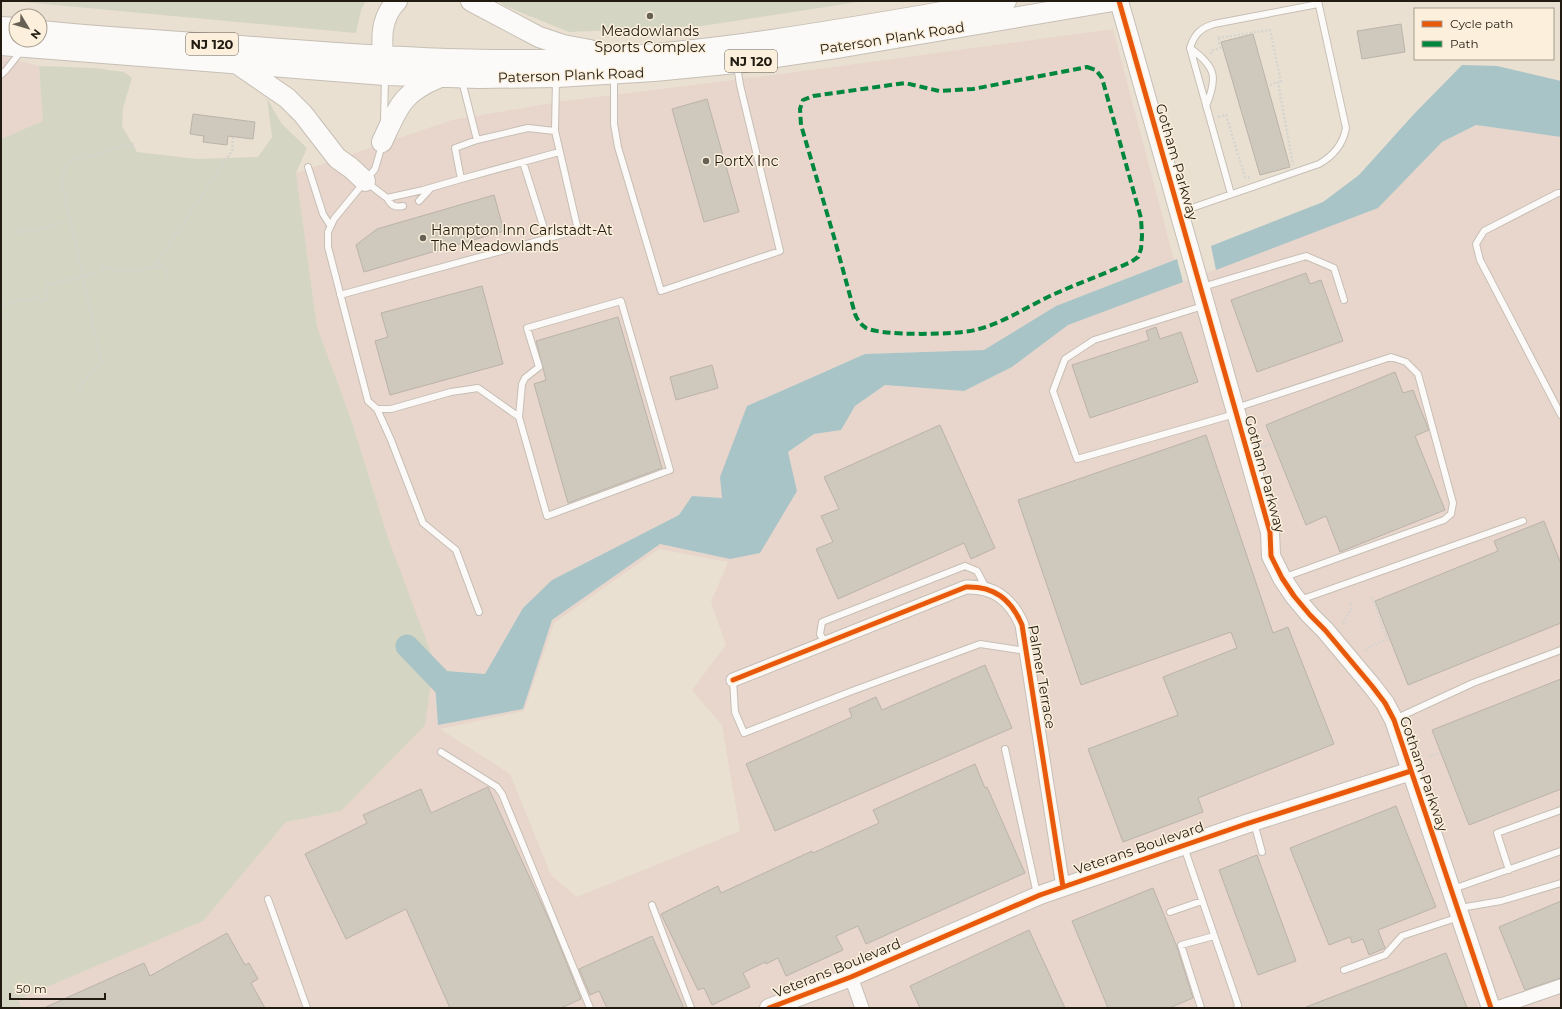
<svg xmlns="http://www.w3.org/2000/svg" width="1562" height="1009" viewBox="0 0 1562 1009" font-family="Montserrat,sans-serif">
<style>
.industrial{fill:#e8d5cc;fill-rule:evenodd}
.green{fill:#d5d5c3}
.water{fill:#a9c4c7}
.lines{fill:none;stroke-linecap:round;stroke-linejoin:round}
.river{stroke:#a9c4c7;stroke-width:23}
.building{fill:#cfc8bd;stroke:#bbb3a9}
.lane-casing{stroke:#c6bfb5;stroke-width:8}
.street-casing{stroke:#c6bfb5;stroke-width:15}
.secondary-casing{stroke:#c6bfb5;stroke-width:20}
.primary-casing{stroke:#c6bfb5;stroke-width:22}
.path{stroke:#d6d4cf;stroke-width:2.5;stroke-dasharray:2 2;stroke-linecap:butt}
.lane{stroke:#fcfaf8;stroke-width:6}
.street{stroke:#fcfaf8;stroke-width:13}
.secondary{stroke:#fcfaf8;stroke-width:18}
.primary{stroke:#fcfaf8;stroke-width:20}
.quiet{stroke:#00873e;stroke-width:4;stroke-dasharray:8 4;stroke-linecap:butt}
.cycleway-casing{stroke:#fcf0dc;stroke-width:8}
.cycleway{stroke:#e8590c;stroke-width:5}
.poi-dot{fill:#676055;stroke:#fcf0dc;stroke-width:1.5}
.labels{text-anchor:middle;stroke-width:3;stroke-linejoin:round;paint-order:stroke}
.shield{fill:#fcf0dc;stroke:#635b4f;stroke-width:1}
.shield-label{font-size:13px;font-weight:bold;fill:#211b12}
.poi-label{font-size:14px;fill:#211b12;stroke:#fcf0dc;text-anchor:start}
.street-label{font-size:14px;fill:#211b12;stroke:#fcf0dc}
</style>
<rect width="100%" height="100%" fill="#e9e0d2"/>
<!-- industrial -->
<path class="industrial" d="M1113,29L1174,260L1056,306L984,350L865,354L747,406L722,498L692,496L679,515L552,580L523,608L485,674L434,670L438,725L523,709L552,620L660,544L730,559L797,491L788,452L814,434L840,430L855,406L885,385L964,391L1012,367L1068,325L1378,208L1442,142L1476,125L1561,137V1008H21L17,999L203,921L286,822L341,811L389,541L351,419L317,327L296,173L452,120L564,101L782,74ZM659,549L728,562L711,602L726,645L692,690L722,725L740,831L577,897L551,875L510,774L440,729L524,711L554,623Z
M1,56L39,66L43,121L1,139Z"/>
<!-- green -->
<path class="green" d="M12,1H366L361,10L356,33Z
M498,1H865L702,26L569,32L505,6Z
M39,66L94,68L124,72L132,78L123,108L122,126L137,152L197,159L258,157L272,137L267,98L281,123L307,148L296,173L317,327L351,419L389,541L434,661L425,725L341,811L286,822L203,921L18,999L21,1008H1V139L43,121Z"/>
<!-- water -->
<path class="water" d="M1462,65L1497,66L1561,81V137L1476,125L1442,142L1378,208L1216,270L1211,246L1323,202L1359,175L1414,114Z
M1177,259L1183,282L1068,325L1012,367L964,391L885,385L855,406L841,430L814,434L788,452L797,491L760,553L730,559L660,544L552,620L523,709L438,725L434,670L485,674L523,608L552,580L679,515L692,496L722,498L720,477L747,406L865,354L984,350L1056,306Z"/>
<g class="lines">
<!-- river -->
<path class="river" d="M407,646L457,698"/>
</g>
<!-- building -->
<path class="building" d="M1401,24L1405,52L1362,59L1357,31Z
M1253,34L1290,167L1260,175L1221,42Z
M707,99L739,212L704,222L672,109Z
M193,114L255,122L253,139L228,136L227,145L203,142L204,136L190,134Z
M494,195L504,231L364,272L356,245L377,229Z
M1306,273L1310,284L1321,280L1343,341L1257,372L1231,300Z
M482,286L503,364L390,395L375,341L388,337L381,313Z
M618,317L662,468L568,503L534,384L546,380L536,341Z
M1156,327L1160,339L1181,332L1198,382L1090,418L1072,365L1149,340L1146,331Z
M712,365L718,388L676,400L670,377Z
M1395,372L1403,393L1413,390L1428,428L1429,430L1415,436L1445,510L1340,552L1326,516L1306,525L1266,425Z
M940,425L995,548L971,559L964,543L838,599L816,549L833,542L821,516L839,509L824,477Z
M1206,435L1273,633L1288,627L1334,744L1198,798L1203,812L1123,842L1088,749L1178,715L1163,677L1237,648L1231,632L1081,685L1018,500Z
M1544,521L1561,564V623L1408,685L1375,601L1498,551L1494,541Z
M985,665L1012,728L775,831L746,764L852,717L849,709L876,697L882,710Z
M1561,679V789L1469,825L1432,730Z
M975,764L985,788L987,787L1025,873L866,944L858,926L836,936L843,950L786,976L778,958L766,964L765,962L743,973L750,987L712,1005L704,988L698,990L661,914L718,886L721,893L812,851L813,853L879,823L873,810Z
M488,787L551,924L581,999L561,1008H450L406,909L346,939L305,854L367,823L363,815L421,789L431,813Z
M1396,806L1436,907L1378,930L1385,948L1369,955L1363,939L1352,943L1350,937L1329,945L1290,848Z
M1257,855L1296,961L1258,975L1219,870Z
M1153,888L1177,947L1193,998L1169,1008H1108L1072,921Z
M1561,901V978L1525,990L1499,927Z
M1029,930L1065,1008H920L910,986Z
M227,933L245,965L249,963L258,979L251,983L265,1008H44L144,963L150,976Z
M652,936L684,1008H607L599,991L590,995L579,969Z
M1446,953L1467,1008H1306V1007Z"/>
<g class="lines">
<!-- lane casing -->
<g class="lane-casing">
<path id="lane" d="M1190,48C1216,67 1218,77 1206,106
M1,75L6,70L22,50
M614,76V124L618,147L661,291L780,251L740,85L737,66
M462,81L477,140
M384,120L385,77
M382,145L375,169L334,219L328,232V247L368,401L377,409H391L451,392L478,388L519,417L547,516L670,470L621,301L527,328L539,367L525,378L522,384L519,417
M523,162L547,238
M308,167L323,214L330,225
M461,179L559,152
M366,182L387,198L423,190L461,179L455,148L477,140L528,128L555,131
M1561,193H1558L1484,231L1476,244L1480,260L1561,415
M1231,194L1190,48C1194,35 1200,28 1214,24L1318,4
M387,198C391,205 394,208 403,206
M419,201L431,188
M1180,212L1319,164C1333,156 1343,145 1346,128L1318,1
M1202,287L1306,256L1334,268L1344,300
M340,295L578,230L555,131L556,79
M1203,306L1094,340L1065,359L1053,391L1077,459L1235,414
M1236,408L1391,357L1406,362L1418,374L1453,503L1451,514L1444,520L1285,577
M377,409L391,440L423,523L456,550L479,612
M1300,600L1523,521
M825,643L820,634L822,622L965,566L977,571L986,588
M733,680L735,712L744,733L852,691L980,644L1026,651
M1395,719L1473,683L1561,650
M1005,749L1037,894
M441,752L497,787L502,794L590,1008
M1254,823L1262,852
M1184,847L1238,1005L1237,1008
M1509,870L1497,833L1561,810
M1453,889L1561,851
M268,899L307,1008
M652,905L691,1008
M1460,908L1501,901L1561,883
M1170,912L1202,901
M1344,970L1385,955L1402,936L1459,917
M1201,1008L1181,945L1214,936"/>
</g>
<!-- street casing -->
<g class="street-casing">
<path id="street" d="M733,680L966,587C994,586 1011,599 1022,625L1063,887
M851,977L862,1008
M1497,1008L1561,986"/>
</g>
<!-- secondary casing -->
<g class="secondary-casing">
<path id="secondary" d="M1119,1L1270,532L1271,556L1282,578L1294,596L1310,615L1325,630L1372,686L1385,703L1394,720L1491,1008
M769,1008L851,977L1040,895L1246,824L1411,771"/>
</g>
<!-- primary casing -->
<g class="primary-casing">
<path id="primary" d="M471,1L539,37L563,45L590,50
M1,27L16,28
M40,31C111,38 183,42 254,47C369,56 484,64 600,58C737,50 871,24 1006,1
M1,45L385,75L479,78L557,77L654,71L736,63L836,48L1113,1
M239,65L287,98L303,114L337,158L351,168L365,181
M384,69C382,44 378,20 397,1
M382,142C398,108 401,93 438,78"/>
</g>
<!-- path -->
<path class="path" d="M1218,38L1270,30L1281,82H1278
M1211,54V51L1220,48L1218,36
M1270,85L1278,82L1293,165
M1218,117L1226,115L1245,177L1250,178
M13,226L22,233L71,221
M154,267L232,151L233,137
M1,305L38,297L39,301L48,299L45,285L101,272L104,266L120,272L165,266L167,278
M75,393L101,361L61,177L70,161L134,144
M1261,447L1272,444
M1343,623L1352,608L1350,602
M1365,651L1369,647L1387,639L1372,596
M1429,757L1438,753"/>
<!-- lane -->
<use href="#lane" class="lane"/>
<!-- street -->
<use href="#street" class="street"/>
<!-- secondary -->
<use href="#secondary" class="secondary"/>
<!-- primary -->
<use href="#primary" class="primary"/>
<!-- quiet -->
<path class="quiet" d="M1087,67L1096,70L1102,78L1141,218L1142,236L1141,249L1138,257L1131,262C1104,274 1076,284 1050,296C1025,308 1001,324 975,330C957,335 881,336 866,328C860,324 857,319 855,314L834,237L801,125L800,109L803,100L813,96L905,83L939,91L973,89Z"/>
<!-- cycleway casing -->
<g class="cycleway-casing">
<path id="cycleway" d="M1119,1L1270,532L1271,556L1282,578L1294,596L1310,615L1325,630L1372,686L1385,703L1394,720L1491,1008
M733,680L966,587C994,586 1011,599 1022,625L1063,887
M769,1008L851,977L1040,895L1246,824L1411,771"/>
</g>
<!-- cycleway -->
<use href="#cycleway" class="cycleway"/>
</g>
<!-- markers -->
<g class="poi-dot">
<circle cx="650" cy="16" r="4"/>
<circle cx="706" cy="161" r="4"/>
<circle cx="423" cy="238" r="4"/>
</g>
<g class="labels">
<!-- shield labels -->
<g class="shield">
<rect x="186" y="33" width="52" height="22" rx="3"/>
<rect x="725" y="50" width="52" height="22" rx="3"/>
</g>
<g class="shield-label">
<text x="212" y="49">NJ 120</text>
<text x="751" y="66">NJ 120</text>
</g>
<!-- poi labels -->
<g class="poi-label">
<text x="650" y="36" text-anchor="middle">Meadowlands<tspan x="650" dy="16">Sports Complex</tspan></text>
<text x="714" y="166">PortX Inc</text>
<text x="431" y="235">Hampton Inn Carlstadt-At<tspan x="431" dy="16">The Meadowlands</tspan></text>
</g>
<!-- street labels -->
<g class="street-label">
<text transform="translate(892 38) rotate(-9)" y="5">Paterson Plank Road</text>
<text transform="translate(571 75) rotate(-2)" y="5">Paterson Plank Road</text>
<text transform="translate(1177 162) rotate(74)" y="5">Gotham Parkway</text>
<text transform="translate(1265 474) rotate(75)" y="5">Gotham Parkway</text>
<text transform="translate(1042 677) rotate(80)" y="5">Palmer Terrace</text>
<text transform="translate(1424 774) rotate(71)" y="5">Gotham Parkway</text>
<text transform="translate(1139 848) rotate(-19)" y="5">Veterans Boulevard</text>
<text transform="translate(837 968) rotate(-22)" y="5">Veterans Boulevard</text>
</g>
</g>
<!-- border -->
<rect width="1562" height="1009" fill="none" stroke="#211b12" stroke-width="4"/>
<!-- legend -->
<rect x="1414" y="8" width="140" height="52" fill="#fcf0dc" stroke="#a49b8b"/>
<rect x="1422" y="21" width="20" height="6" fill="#e8590c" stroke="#a49b8b"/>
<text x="1450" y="28" font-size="12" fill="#211b12">Cycle path</text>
<rect x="1422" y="41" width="20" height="6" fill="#00873e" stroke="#a49b8b"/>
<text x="1450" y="48" font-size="12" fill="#211b12">Path</text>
<!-- north arrow -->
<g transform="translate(28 28) rotate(128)"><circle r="19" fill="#fcf0dc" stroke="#a49b8b"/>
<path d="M0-3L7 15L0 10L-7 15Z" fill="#676055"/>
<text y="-6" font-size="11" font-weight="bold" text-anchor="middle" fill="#211b12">N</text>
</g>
<!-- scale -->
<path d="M10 993v6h95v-6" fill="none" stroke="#211b12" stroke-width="2"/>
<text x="16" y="993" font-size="12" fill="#211b12" stroke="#fcf0dc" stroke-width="3" paint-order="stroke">50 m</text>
</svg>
